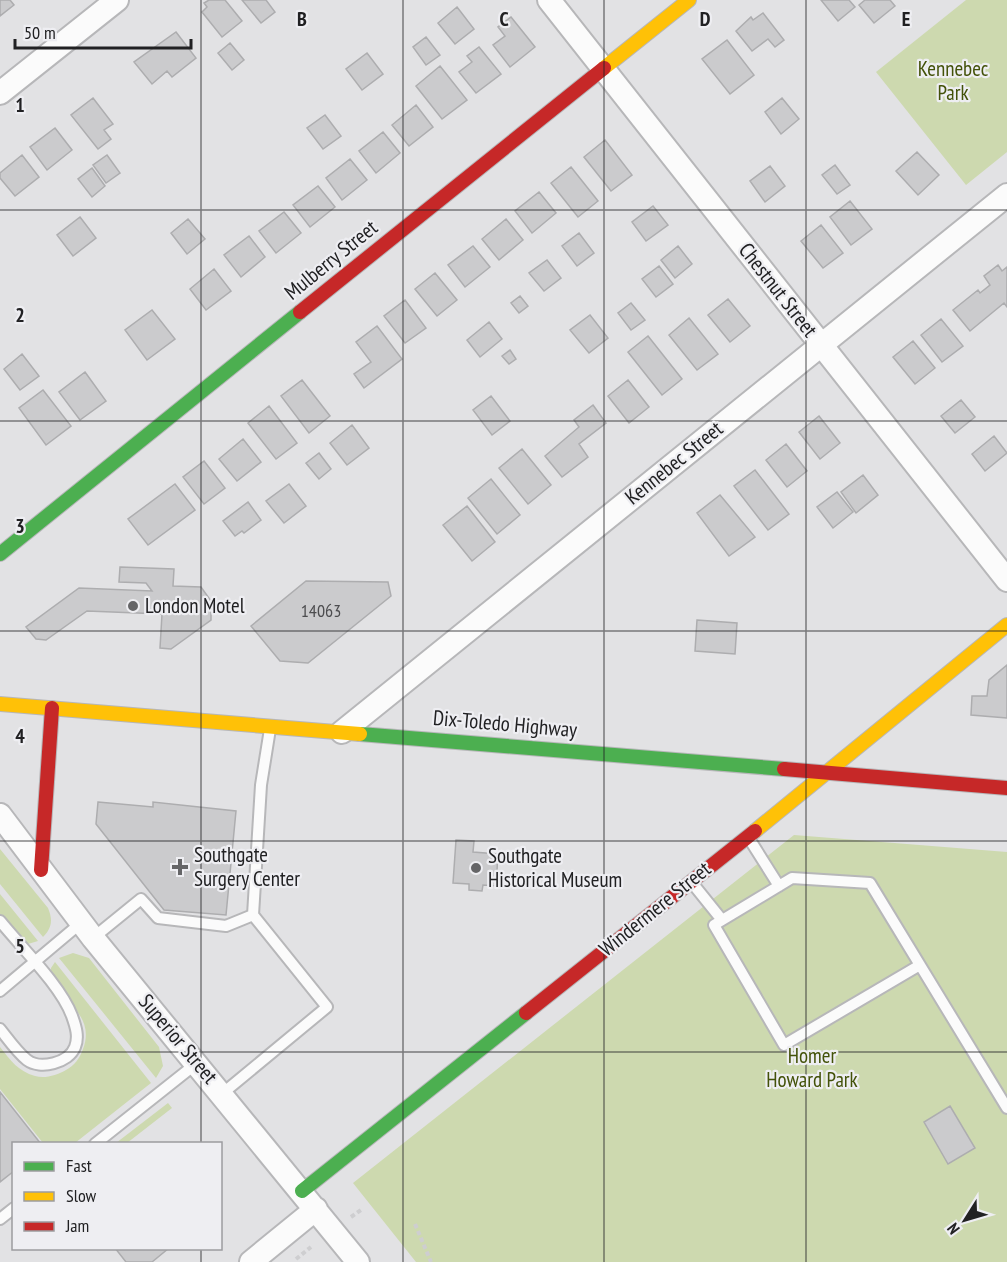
<svg xmlns="http://www.w3.org/2000/svg" width="1007" height="1262" viewBox="0 0 1007 1262" font-family="'PT Sans Narrow',sans-serif">
<style>
.green{fill:#cdd9af}
.building{fill:#cbcbcd;stroke:#adadaf;stroke-width:1.5}
.lines{fill:none;stroke-linecap:round;stroke-linejoin:round}
.lane-casing{stroke:#b7b7b9;stroke-width:14}
.street-casing{stroke:#b7b7b9;stroke-width:26}
.fast-casing{stroke:#b7b7b9;stroke-width:16}
.slow-casing{stroke:#b7b7b9;stroke-width:16}
.jam-casing{stroke:#b7b7b9;stroke-width:16}
.path{stroke:#ceced0;stroke-width:4;stroke-dasharray:4.5 3;stroke-linecap:butt}
.lane{stroke:#fbfbfb;stroke-width:10}
.street{stroke:#fbfbfb;stroke-width:22}
.fast{stroke:#4caf50;stroke-width:14}
.slow{stroke:#ffc107;stroke-width:14}
.jam{stroke:#c62828;stroke-width:14}
.grid{fill:none;stroke:#212123;stroke-width:1.5;stroke-opacity:0.55}
.poi-dot{fill:#656567;stroke:#eeeef2;stroke-width:2}
.labels{text-anchor:middle;stroke-width:4.5;stroke-linejoin:round;paint-order:stroke}
.number-label{font-size:18px;fill:#4c4c4e}
.park-label{font-size:21px;fill:#435209;stroke:#eeeef2}
.street-label{font-size:21px;fill:#212123;stroke:#eeeef2}
.poi-label{font-size:21px;fill:#212123;stroke:#eeeef2;text-anchor:start}
.grid-label{font-size:20px;text-anchor:middle;font-weight:bold;fill:#212123;stroke:#eeeef2;stroke-width:4.5;stroke-linejoin:round;paint-order:stroke}
</style>
<rect width="100%" height="100%" fill="#e2e2e4"/>
<!-- green -->
<path class="green" d="M966,0H1007V152L966,185L876,72Z
M794,835L1007,852V1262H416L353,1183Z
M0,849L48,908C53,920 52,928 43,937L0,884Z
M0,894L38,941L28,944L23,942L0,916Z
M73,953L89,958L159,1047L163,1066L156,1078L59,958Z
M55,962L151,1083L75,1143H43L0,1089V1047C11,1061 18,1071 35,1076C45,1079 57,1075 66,1070C74,1066 80,1058 83,1049C98,1010 49,997 51,968Z
M168,1103L172,1108L127,1143H116Z"/>
<!-- building -->
<path class="building" d="M0,0H10L14,5L0,16Z
M209,0H225L242,21L222,37L202,12L207,7L204,3Z
M242,0H266L275,12L261,23Z
M821,0H849L855,7L838,21Z
M865,0H890L895,6L874,23L859,5Z
M457,7L474,29L455,44L438,23Z
M763,13L784,40L775,47L768,39L752,51L736,31L751,17L753,20Z
M511,17L535,47L510,67L493,45L505,36L498,27Z
M176,32L196,58L172,77L167,71L152,84L134,62Z
M426,37L440,55L426,65L413,47Z
M727,40L754,75L730,94L702,59Z
M230,43L244,60L232,70L218,53Z
M479,47L501,74L476,93L459,72L472,62L467,56Z
M367,53L383,74L362,90L346,69Z
M440,66L467,100L442,119L416,86Z
M93,98L113,124L104,130L111,139L98,149L71,115Z
M782,98L799,119L781,134L765,112Z
M416,105L433,127L409,146L392,125Z
M325,115L341,136L323,149L307,128Z
M55,128L72,150L47,170L30,147Z
M383,132L400,153L376,173L359,151Z
M605,140L632,175L611,191L584,157Z
M917,152L939,175L918,195L896,171Z
M22,155L39,177L15,196L0,178V173Z
M107,155L120,173L106,183L93,165Z
M350,159L367,180L342,200L326,178Z
M835,165L850,185L837,194L822,175Z
M770,166L785,186L765,202L750,181Z
M571,167L598,201L578,217L551,183Z
M92,168L105,186L92,197L78,179Z
M318,186L335,207L310,227L293,205Z
M539,192L556,213L532,233L515,211Z
M850,201L872,229L851,245L830,217Z
M653,206L668,225L646,241L632,222Z
M284,212L301,233L276,253L259,231Z
M80,217L96,238L73,256L57,235Z
M188,219L205,239L187,254L171,233Z
M506,219L523,240L499,260L482,239Z
M821,225L843,253L823,268L801,241Z
M579,233L594,253L577,266L562,246Z
M249,236L265,257L241,277L224,255Z
M473,246L490,267L465,287L448,265Z
M678,246L692,264L675,278L661,260Z
M547,260L561,278L544,291L529,273Z
M998,265L1002,271L1007,267V307L1004,303L970,331L953,310L978,290L980,293L990,285L984,276Z
M659,266L673,284L656,297L642,279Z
M214,269L231,291L206,310L190,289Z
M435,273L457,300L437,316L415,289Z
M520,296L528,306L519,313L511,303Z
M728,299L750,326L730,342L708,315Z
M405,300L426,328L405,343L384,316Z
M631,303L645,320L631,330L618,313Z
M152,310L175,339L147,360L125,330Z
M590,315L608,338L589,353L570,330Z
M689,318L718,354L697,370L669,335Z
M941,319L963,346L942,362L921,335Z
M489,322L502,339L480,357L467,340Z
M377,326L402,359L364,388L354,374L371,362L356,342Z
M648,336L682,379L662,395L628,352Z
M913,341L935,368L915,384L893,357Z
M510,350L516,359L509,364L502,356Z
M22,354L39,376L20,390L4,369Z
M85,372L106,401L80,420L59,392Z
M302,380L330,416L309,433L281,396Z
M628,380L649,407L629,423L608,396Z
M43,390L71,426L46,445L19,408Z
M491,396L510,421L492,435L473,410Z
M961,400L975,417L955,433L941,416Z
M593,405L606,423L579,444L588,457L562,477L545,456L579,427L574,420Z
M269,406L297,443L276,459L248,423Z
M819,416L840,443L820,459L799,432Z
M352,425L369,448L347,465L330,443Z
M994,436L1007,453L985,471L972,454Z
M243,439L261,462L237,481L219,459Z
M786,444L807,471L787,487L766,460Z
M522,449L551,485L528,504L499,468Z
M319,453L331,469L319,479L306,463Z
M204,461L225,488L204,504L183,477Z
M755,470L789,514L768,530L734,486Z
M863,475L878,495L856,513L841,492Z
M491,479L520,515L497,534L468,498Z
M175,484L195,510L148,545L128,519Z
M289,484L306,506L284,523L266,501Z
M837,492L853,512L833,528L817,507Z
M720,495L755,537L729,556L697,513Z
M248,502L261,520L244,533L242,531L235,536L223,521Z
M467,506L495,542L472,561L443,525Z
M120,567L174,569L173,586L201,587L211,601V620L171,649L160,648L162,614L87,611L46,640L36,639L26,627L79,588L152,591L146,583L119,582Z
M306,581L388,582L391,596L308,663L280,661L251,626Z
M697,620L737,623L735,654L695,651Z
M1007,665V718L971,715L972,696H987L989,680Z
M98,802L153,807V802L236,811L226,915L164,910L96,824Z
M456,840L474,841L473,852L498,854L496,886L483,885L482,891L469,890V884L453,883Z
M0,1092L41,1144H14V1171L0,1182Z
M950,1106L975,1148L948,1164L924,1122Z
M115,1248H169L152,1262H126Z"/>
<g class="lines">
<!-- lane casing -->
<g class="lane-casing">
<path id="lane" d="M750,840L779,886
M693,884L722,920
M0,921C21,947 61,986 72,1016C76,1027 79,1037 75,1047C69,1063 40,1070 27,1060C17,1052 8,1039 0,1029
M93,938L141,899L158,918L226,926L253,915
M920,965L784,1045L714,925L792,878L870,883L1007,1108
M0,991L82,922
M223,1093L327,1007L253,915L261,785L270,729
M95,1144L197,1063
M0,1219L14,1208"/>
</g>
<!-- street casing -->
<g class="street-casing">
<path id="street" d="M549,0L1007,580
M0,93L117,0
M342,732L1007,195
M0,815L93,938L358,1262
M251,1262L316,1209"/>
</g>
<!-- fast casing -->
<g class="fast-casing">
<path id="fast" d="M0,554L300,312
M360,734L784,769
M302,1191L526,1013"/>
</g>
<!-- slow casing -->
<g class="slow-casing">
<path id="slow" d="M604,68L689,0
M0,704L360,734
M755,831L1007,625"/>
</g>
<!-- jam casing -->
<g class="jam-casing">
<path id="jam" d="M300,312L604,68
M784,769L1007,788
M41,870L52,708
M526,1013L755,831"/>
</g>
<!-- path -->
<path class="path" d="M351,1217L361,1210
M415,1224L431,1262
M296,1259L311,1247"/>
<!-- lane -->
<use href="#lane" class="lane"/>
<!-- street -->
<use href="#street" class="street"/>
<!-- fast -->
<use href="#fast" class="fast"/>
<!-- slow -->
<use href="#slow" class="slow"/>
<!-- jam -->
<use href="#jam" class="jam"/>
</g>
<!-- grid -->
<path class="grid" d="M201,0V1144M403,0V1262M604,0V1262M806,0V1262M0,210H1007M0,421H1007M0,631H1007M0,841H1007M0,1052H1007M201,1248V1262"/>
<!-- markers -->
<g class="poi-dot">
<circle cx="133" cy="606" r="6"/>
<path d="M177 858h6v6h6v6h-6v6h-6v-6h-6v-6h6z"/>
<circle cx="476" cy="868" r="6"/>
</g>
<g class="labels">
<!-- number labels -->
<g class="number-label">
<text x="321" y="617">14063</text>
</g>
<!-- park labels -->
<g class="park-label">
<text x="953" y="76">Kennebec<tspan x="953" dy="24">Park</tspan></text>
<text x="812" y="1063">Homer<tspan x="812" dy="24">Howard Park</tspan></text>
</g>
<!-- street labels -->
<g class="street-label">
<text transform="translate(331 260) rotate(-39)" y="7">Mulberry Street</text>
<text transform="translate(778 290) rotate(52)" y="7">Chestnut Street</text>
<text transform="translate(674 463) rotate(-39)" y="7">Kennebec Street</text>
<text transform="translate(505 724) rotate(5)" y="7">Dix-Toledo Highway</text>
<text transform="translate(655 909) rotate(-39)" y="7">Windermere Street</text>
<text transform="translate(178 1039) rotate(50)" y="7">Superior Street</text>
</g>
<!-- poi labels -->
<g class="poi-label">
<text x="145" y="613">London Motel</text>
<text x="194" y="862">Southgate<tspan x="194" dy="24">Surgery Center</tspan></text>
<text x="488" y="863">Southgate<tspan x="488" dy="24">Historical Museum</tspan></text>
</g>
</g>
<g class="grid-label">
<text x="302" y="26">B</text>
<text x="504" y="26">C</text>
<text x="705" y="26">D</text>
<text x="906" y="26">E</text>
<text x="20" y="112">1</text>
<text x="20" y="322">2</text>
<text x="20" y="533">3</text>
<text x="20" y="743">4</text>
<text x="20" y="953">5</text>
</g>
<!-- legend -->
<rect x="12" y="1142" width="210" height="108" fill="#eeeef2" stroke="#9c9c9f" stroke-width="1.5"/>
<rect x="24" y="1162" width="30" height="9" fill="#4caf50" stroke="#9c9c9f" stroke-width="1.5"/>
<text x="66" y="1172" font-size="18" fill="#212123">Fast</text>
<rect x="24" y="1192" width="30" height="9" fill="#ffc107" stroke="#9c9c9f" stroke-width="1.5"/>
<text x="66" y="1202" font-size="18" fill="#212123">Slow</text>
<rect x="24" y="1222" width="30" height="9" fill="#c62828" stroke="#9c9c9f" stroke-width="1.5"/>
<text x="66" y="1232" font-size="18" fill="#212123">Jam</text>
<!-- north arrow -->
<g transform="translate(965 1220) rotate(233)" stroke="#eeeef2" stroke-width="4.5" paint-order="stroke">
<path d="M0-4.5L10 22L0 15L-10 22Z" fill="#212123"/>
<text y="-9" font-size="16" font-weight="bold" text-anchor="middle" fill="#212123">N</text>
</g>
<!-- scale -->
<path d="M15 39v9h176v-9" fill="none" stroke="#212123" stroke-width="3"/>
<text x="24" y="39" font-size="18" fill="#212123" stroke="#eeeef2" stroke-width="4.5" paint-order="stroke">50 m</text>
</svg>
